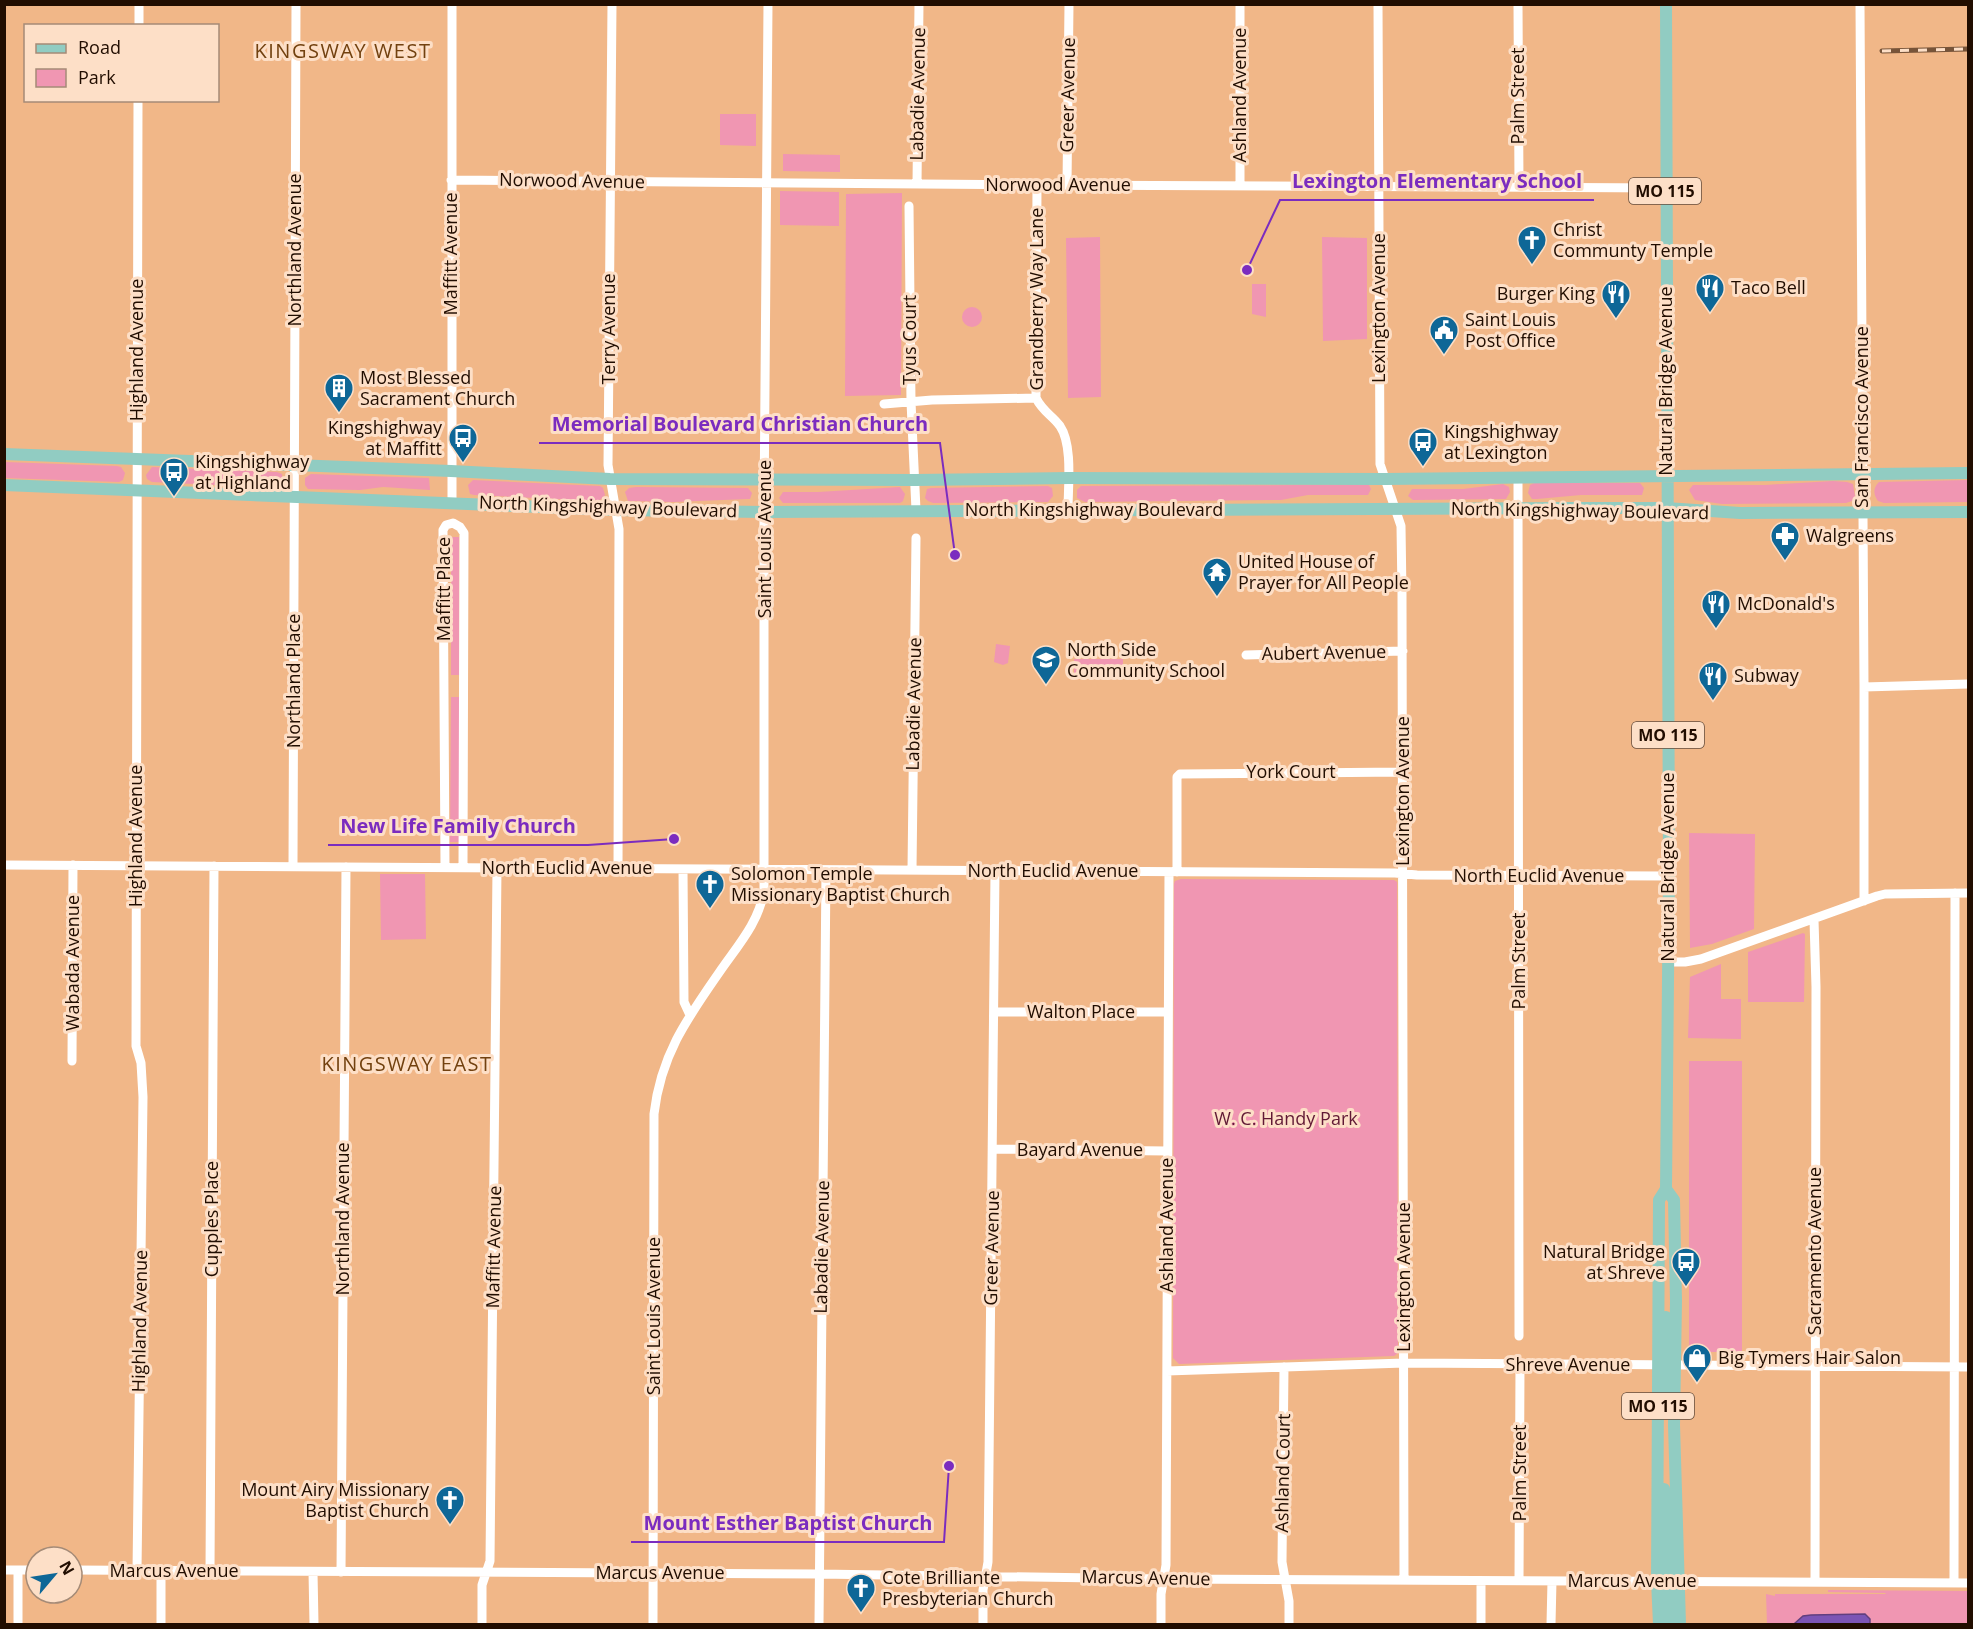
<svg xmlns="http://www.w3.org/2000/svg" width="1973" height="1629" viewBox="0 0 1973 1629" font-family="'Open Sans',sans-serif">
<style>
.green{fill:#f096b2}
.water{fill:#7c55b5;stroke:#613f7f;stroke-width:1.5}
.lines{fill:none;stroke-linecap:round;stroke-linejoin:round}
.minor{stroke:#fff;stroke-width:9}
.major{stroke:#91ccc2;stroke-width:12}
.rail-casing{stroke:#775439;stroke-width:5}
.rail{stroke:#fddfc7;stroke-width:3;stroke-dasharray:9;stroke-linecap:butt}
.labels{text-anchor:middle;stroke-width:6;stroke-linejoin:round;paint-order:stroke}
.shield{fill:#fddfc7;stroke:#634c3c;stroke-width:1.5}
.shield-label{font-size:16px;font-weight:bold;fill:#210d00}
.street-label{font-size:18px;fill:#210d00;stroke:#fddfc7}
.poi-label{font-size:18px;fill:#210d00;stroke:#fddfc7;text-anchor:start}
.park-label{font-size:18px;fill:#611935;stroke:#fddfc7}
.neighbourhood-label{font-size:20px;letter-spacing:1.5px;fill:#72410f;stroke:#fddfc7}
.leader{fill:none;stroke:#7b2cbf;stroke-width:2}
.callout-dot{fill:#7b2cbf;stroke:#fddfc7;stroke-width:2}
.callout-label{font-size:20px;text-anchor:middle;font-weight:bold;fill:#7b2cbf;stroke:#fddfc7;stroke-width:6;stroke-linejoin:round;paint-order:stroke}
</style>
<rect width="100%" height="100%" fill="#f1b788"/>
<!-- green -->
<path class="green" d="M720,114H756V146L720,145Z
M783,154L840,155V172L783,171Z
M780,191L839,192V226L780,225Z
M902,193L901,395L845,396L846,194Z
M1100,237L1101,397L1068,398L1066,238Z
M1322,237L1367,238V339L1323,341Z
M1252,284H1266V317L1252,314Z
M962 317a10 10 0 1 1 20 0a10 10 0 1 1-20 0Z
M5,462L117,466L121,467L125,473L123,480L119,482L5,478Z
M152,467L277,472L282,474L283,482L277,488L152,482L147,479L146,475Z
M311,474L429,478L430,490L383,487L360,490L308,489L305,485V478Z
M473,480L600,486L603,488L605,495L599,501L474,495L470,494L468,485Z
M1968,480V502L1884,503L1878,501C1873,494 1873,488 1879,482Z
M1833,481L1847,482L1853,484L1855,496L1852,501L1846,503L1722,504L1695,500L1689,490L1693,485H1765Z
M1534,483H1640L1644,488L1642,495H1581L1537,499H1532L1528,493L1530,485Z
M1503,484L1509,487L1510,492L1506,499L1413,500L1408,496L1412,489H1463Z
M1300,485H1369L1371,489L1368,495H1308L1281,500L1085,502L1077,498V490L1081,486Z
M1048,486L1052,488L1053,496L1048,502L933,503L928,501L925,498L927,489L931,488Z
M636,487L748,488L752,493L750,499H748L673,502L628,501L625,492L629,488Z
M900,487L905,494L903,501L900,503H783L779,498L783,492H818Z
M451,537H459V675H451Z
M996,644L1010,646L1008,663L1003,665L994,662Z
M1074,659H1123V677H1074Z
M451,697H459V842H450Z
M1689,833L1755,834L1754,929L1712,944L1690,948Z
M380,874H425L426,939L381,940Z
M1181,879L1394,880L1397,882L1398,1353L1394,1356L1179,1364L1173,1358L1174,884L1175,881Z
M1803,933L1805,934L1804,1002H1748V952Z
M1721,964V999H1741V1039L1688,1038L1690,977Z
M1689,1061H1742V1352H1689Z
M1828,1590L1968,1591V1624H1767L1766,1594L1775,1596V1594H1886L1885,1593L1828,1592Z"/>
<!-- water -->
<path class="water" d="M1865,1614L1870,1619V1624H1794L1803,1616L1811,1615Z"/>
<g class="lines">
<!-- minor -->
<path class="minor" d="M612,4L608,465L619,529L618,868
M1378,4L1380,464L1401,526L1402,594L1404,1580
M1518,4L1519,187
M1860,4L1864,687V901
M139,26V4
M451,180L1037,185L1665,188
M917,184L919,4
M1037,185L1036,398C1043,412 1052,415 1060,426C1073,445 1068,487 1068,510
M1067,185L1069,4
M1240,185V4
M909,206L911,402L916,510
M884,404L932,400L1036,398
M1518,478L1519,1336
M452,503V4
M1246,655L1403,651
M1864,687L1968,684
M4,865L1395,873L1417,875L1669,876
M293,866L296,4
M445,867L443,530L446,525L453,523L460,527L464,533L463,867
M683,869L684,1002L690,1015
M912,870L916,538
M1177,872V777L1180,774L1402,772
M1814,920L1816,987L1815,1582
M1668,962H1685L1701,959L1877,896L1885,894L1968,893
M994,1012H1168
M72,1061L73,865
M993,1149L1167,1151
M1284,1367L1282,1562L1289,1601V1624
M1167,1371L1404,1363L1968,1367
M4,1570H36
M72,1570L819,1574L1164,1579L1968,1583
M137,1571L143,1097L141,1063L136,1046L138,100
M161,1571V1624
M210,1571L214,866
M313,1572L314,1624
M341,1572L346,867
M1519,1580L1520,1366
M1481,1581V1624
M1954,1583L1955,893
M18,1624V1570
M482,1624V1585L490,1561L497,868
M653,1624L654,1114C661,1053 689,1016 723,967C740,943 759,921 764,891V512L768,4
M819,1624L826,870
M983,1624V1590L988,1562L995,871
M1161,1624V1594L1166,1565L1169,872
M1551,1624L1552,1581"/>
<!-- major -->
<path class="major" d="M4,454L451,471L610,479L915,480L1069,478L1385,479L1968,473
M4,485L615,510L764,512L1572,508H1666L1740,513L1968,512
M1666,1189L1674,1200L1676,1301L1674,1425L1680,1624
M1666,1317L1668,1392
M1664,1489L1669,1624
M1659,1624L1657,1581L1659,1200L1666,1189L1669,876L1666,4"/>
<!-- rail casing -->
<g class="rail-casing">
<path id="rail" d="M1882,51L1968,49"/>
</g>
<!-- rail -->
<use href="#rail" class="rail"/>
</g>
<!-- icons -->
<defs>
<g id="church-pin" transform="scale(1.5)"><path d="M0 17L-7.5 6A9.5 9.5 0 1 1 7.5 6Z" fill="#0e6797" stroke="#fddfc7"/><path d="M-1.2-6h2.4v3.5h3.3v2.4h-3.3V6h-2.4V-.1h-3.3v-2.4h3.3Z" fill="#fff"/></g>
<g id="restaurant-pin" transform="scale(1.5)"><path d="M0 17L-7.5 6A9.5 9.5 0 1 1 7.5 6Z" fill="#0e6797" stroke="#fddfc7"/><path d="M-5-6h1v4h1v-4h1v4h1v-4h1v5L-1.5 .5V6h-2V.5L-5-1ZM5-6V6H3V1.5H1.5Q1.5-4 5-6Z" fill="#fff"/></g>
<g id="civic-pin" transform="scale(1.5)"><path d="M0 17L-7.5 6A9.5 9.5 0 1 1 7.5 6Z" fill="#0e6797" stroke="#fddfc7"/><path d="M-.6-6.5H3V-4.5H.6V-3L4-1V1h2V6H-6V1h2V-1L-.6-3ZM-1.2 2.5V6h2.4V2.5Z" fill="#fff"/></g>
<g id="building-pin" transform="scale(1.5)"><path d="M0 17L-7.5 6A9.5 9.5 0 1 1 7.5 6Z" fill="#0e6797" stroke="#fddfc7"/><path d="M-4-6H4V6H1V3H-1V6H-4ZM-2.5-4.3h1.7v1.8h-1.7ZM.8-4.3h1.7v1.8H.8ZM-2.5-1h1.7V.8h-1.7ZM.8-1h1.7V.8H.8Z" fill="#fff"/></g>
<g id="bus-pin" transform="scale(1.5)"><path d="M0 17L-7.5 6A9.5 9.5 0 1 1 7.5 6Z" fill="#0e6797" stroke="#fddfc7"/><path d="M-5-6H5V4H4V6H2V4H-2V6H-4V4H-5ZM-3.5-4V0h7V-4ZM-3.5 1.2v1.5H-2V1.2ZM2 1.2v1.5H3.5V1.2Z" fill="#fff"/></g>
<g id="pharmacy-pin" transform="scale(1.5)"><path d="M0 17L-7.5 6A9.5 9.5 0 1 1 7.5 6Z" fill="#0e6797" stroke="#fddfc7"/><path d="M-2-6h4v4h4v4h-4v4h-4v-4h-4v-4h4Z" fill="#fff"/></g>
<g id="temple-pin" transform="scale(1.5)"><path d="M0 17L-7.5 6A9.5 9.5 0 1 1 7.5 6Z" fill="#0e6797" stroke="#fddfc7"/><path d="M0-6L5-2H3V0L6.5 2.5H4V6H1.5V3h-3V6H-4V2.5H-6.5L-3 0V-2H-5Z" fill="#fff"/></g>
<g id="school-pin" transform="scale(1.5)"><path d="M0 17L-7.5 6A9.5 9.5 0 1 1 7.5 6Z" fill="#0e6797" stroke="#fddfc7"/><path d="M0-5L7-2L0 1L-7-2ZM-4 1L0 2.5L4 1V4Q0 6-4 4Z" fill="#fff"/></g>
<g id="shop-pin" transform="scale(1.5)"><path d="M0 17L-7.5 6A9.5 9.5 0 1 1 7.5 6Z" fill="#0e6797" stroke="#fddfc7"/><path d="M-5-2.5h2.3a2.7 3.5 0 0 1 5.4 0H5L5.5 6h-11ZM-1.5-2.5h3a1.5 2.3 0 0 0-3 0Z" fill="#fff"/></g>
</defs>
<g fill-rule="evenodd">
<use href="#church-pin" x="1532" y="240"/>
<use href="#restaurant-pin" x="1710" y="288"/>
<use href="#restaurant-pin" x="1616" y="294"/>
<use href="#civic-pin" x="1444" y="330"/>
<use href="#building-pin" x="339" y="388"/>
<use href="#bus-pin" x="463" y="438"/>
<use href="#bus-pin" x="1423" y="442"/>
<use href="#bus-pin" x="174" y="472"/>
<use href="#pharmacy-pin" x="1785" y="536"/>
<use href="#temple-pin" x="1217" y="572"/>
<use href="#restaurant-pin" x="1716" y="604"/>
<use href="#school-pin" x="1046" y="660"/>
<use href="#restaurant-pin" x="1713" y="676"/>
<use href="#church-pin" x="710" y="884"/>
<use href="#bus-pin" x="1686" y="1262"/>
<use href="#shop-pin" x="1697" y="1358"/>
<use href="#church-pin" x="450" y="1500"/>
<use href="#church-pin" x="861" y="1588"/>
</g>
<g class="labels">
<!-- shield labels -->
<g class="shield">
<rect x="1629" y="178" width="72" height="26" rx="4.5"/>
<rect x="1632" y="722" width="72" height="26" rx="4.5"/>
<rect x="1622" y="1393" width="72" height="26" rx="4.5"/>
</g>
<g class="shield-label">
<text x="1665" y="197">MO 115</text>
<text x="1668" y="741">MO 115</text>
<text x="1658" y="1412">MO 115</text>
</g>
<!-- street labels -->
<g class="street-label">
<text transform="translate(918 94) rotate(-89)" y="6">Labadie Avenue</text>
<text transform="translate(1068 95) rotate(-89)" y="6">Greer Avenue</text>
<text transform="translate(1240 95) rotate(-90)" y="6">Ashland Avenue</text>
<text transform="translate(1518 96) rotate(-90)" y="6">Palm Street</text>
<text transform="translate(572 181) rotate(1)" y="6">Norwood Avenue</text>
<text x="1058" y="191">Norwood Avenue</text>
<text transform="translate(295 250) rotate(-90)" y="6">Northland Avenue</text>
<text transform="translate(451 254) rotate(-90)" y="6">Maffitt Avenue</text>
<text transform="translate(1037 299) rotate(-90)" y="6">Grandberry Way Lane</text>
<text transform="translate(1379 308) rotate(-90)" y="6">Lexington Avenue</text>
<text transform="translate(609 329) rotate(-90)" y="6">Terry Avenue</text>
<text transform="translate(910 340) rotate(-90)" y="6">Tyus Court</text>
<text transform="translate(137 350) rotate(-90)" y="6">Highland Avenue</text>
<text transform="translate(1666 381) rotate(-90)" y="6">Natural Bridge Avenue</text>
<text transform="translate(1862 417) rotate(-90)" y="6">San Francisco Avenue</text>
<text transform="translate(608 507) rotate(2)" y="6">North Kingshighway Boulevard</text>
<text x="1094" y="516">North Kingshighway Boulevard</text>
<text transform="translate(1580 511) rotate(1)" y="6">North Kingshighway Boulevard</text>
<text transform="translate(765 539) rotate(-90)" y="6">Saint Louis Avenue</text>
<text transform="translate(444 589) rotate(-90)" y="6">Maffitt Place</text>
<text transform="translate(1324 653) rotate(-1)" y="6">Aubert Avenue</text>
<text transform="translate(294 681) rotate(-90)" y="6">Northland Place</text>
<text transform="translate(914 704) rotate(-89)" y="6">Labadie Avenue</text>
<text x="1291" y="778">York Court</text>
<text transform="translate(1403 791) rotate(-90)" y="6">Lexington Avenue</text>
<text transform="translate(136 836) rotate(-90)" y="6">Highland Avenue</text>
<text transform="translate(1668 867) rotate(-90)" y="6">Natural Bridge Avenue</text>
<text x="567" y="874">North Euclid Avenue</text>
<text x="1053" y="877">North Euclid Avenue</text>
<text x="1539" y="882">North Euclid Avenue</text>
<text transform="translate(1519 961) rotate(-90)" y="6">Palm Street</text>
<text transform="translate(73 963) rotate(-90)" y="6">Wabada Avenue</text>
<text x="1081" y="1018">Walton Place</text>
<text x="1080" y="1156">Bayard Avenue</text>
<text transform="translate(212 1219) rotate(-90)" y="6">Cupples Place</text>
<text transform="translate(343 1219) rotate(-90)" y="6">Northland Avenue</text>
<text transform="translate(1167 1225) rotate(-90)" y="6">Ashland Avenue</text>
<text transform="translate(494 1247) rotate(-89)" y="6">Maffitt Avenue</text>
<text transform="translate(822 1247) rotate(-89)" y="6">Labadie Avenue</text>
<text transform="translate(992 1248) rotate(-89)" y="6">Greer Avenue</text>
<text transform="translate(1815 1251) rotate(-90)" y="6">Sacramento Avenue</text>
<text transform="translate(1404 1277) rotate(-90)" y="6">Lexington Avenue</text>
<text transform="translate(654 1316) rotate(-90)" y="6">Saint Louis Avenue</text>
<text transform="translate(140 1321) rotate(-89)" y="6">Highland Avenue</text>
<text x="1568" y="1371">Shreve Avenue</text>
<text transform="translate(1283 1473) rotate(-89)" y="6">Ashland Court</text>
<text transform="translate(1520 1473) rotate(-90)" y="6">Palm Street</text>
<text x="174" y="1577">Marcus Avenue</text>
<text x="660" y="1579">Marcus Avenue</text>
<text transform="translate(1146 1578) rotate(1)" y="6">Marcus Avenue</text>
<text x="1632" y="1587">Marcus Avenue</text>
</g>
<!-- poi labels -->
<g class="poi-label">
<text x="1553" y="236">Christ<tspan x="1553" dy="21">Communty Temple</tspan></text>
<text x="1731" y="294">Taco Bell</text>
<text x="1595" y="300" text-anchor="end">Burger King</text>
<text x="1465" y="326">Saint Louis<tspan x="1465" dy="21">Post Office</tspan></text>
<text x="360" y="384">Most Blessed<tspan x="360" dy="21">Sacrament Church</tspan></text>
<text x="442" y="434" text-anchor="end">Kingshighway<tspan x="442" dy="21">at Maffitt</tspan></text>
<text x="1444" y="438">Kingshighway<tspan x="1444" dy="21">at Lexington</tspan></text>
<text x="195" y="468">Kingshighway<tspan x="195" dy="21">at Highland</tspan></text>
<text x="1806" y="542">Walgreens</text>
<text x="1238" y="568">United House of<tspan x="1238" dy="21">Prayer for All People</tspan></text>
<text x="1737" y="610">McDonald's</text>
<text x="1067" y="656">North Side<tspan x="1067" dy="21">Community School</tspan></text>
<text x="1734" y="682">Subway</text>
<text x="731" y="880">Solomon Temple<tspan x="731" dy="21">Missionary Baptist Church</tspan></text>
<text x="1665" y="1258" text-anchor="end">Natural Bridge<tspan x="1665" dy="21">at Shreve</tspan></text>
<text x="1718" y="1364">Big Tymers Hair Salon</text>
<text x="429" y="1496" text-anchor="end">Mount Airy Missionary<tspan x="429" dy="21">Baptist Church</tspan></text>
<text x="882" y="1584">Cote Brilliante<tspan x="882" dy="21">Presbyterian Church</tspan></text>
</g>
<!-- park labels -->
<g class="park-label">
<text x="1286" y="1125">W. C. Handy Park</text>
</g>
<!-- neighbourhood labels -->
<g class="neighbourhood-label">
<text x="343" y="58">KINGSWAY WEST</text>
<text x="407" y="1071">KINGSWAY EAST</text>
</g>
</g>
<!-- callouts -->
<path class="leader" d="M1247 270L1280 200H1594M955 555L940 443H539M674 839L588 845H328M949 1466L944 1542H631"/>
<g class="callout-dot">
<circle cx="1247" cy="270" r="6"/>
<circle cx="955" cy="555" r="6"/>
<circle cx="674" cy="839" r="6"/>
<circle cx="949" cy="1466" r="6"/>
</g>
<g class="callout-label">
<text x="1437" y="188">Lexington Elementary School</text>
<text x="740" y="431">Memorial Boulevard Christian Church</text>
<text x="458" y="833">New Life Family Church</text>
<text x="788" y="1530">Mount Esther Baptist Church</text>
</g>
<!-- border -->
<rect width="1973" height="1629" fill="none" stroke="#210d00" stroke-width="12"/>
<!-- legend -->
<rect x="24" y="24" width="195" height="78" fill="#fddfc7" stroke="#a58b77" stroke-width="1.5"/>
<rect x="36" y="44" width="30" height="9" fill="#91ccc2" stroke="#a58b77" stroke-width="1.5"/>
<text x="78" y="54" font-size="18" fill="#210d00">Road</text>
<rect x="36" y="69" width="30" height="18" fill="#f096b2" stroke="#a58b77" stroke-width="1.5"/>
<text x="78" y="84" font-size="18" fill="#210d00">Park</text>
<!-- north arrow -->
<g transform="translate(54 1575) rotate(61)"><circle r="28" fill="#fddfc7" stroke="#a58b77" stroke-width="1.5"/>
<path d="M0-4.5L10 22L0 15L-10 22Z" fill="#0e6797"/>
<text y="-9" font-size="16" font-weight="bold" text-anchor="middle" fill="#210d00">N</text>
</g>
</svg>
